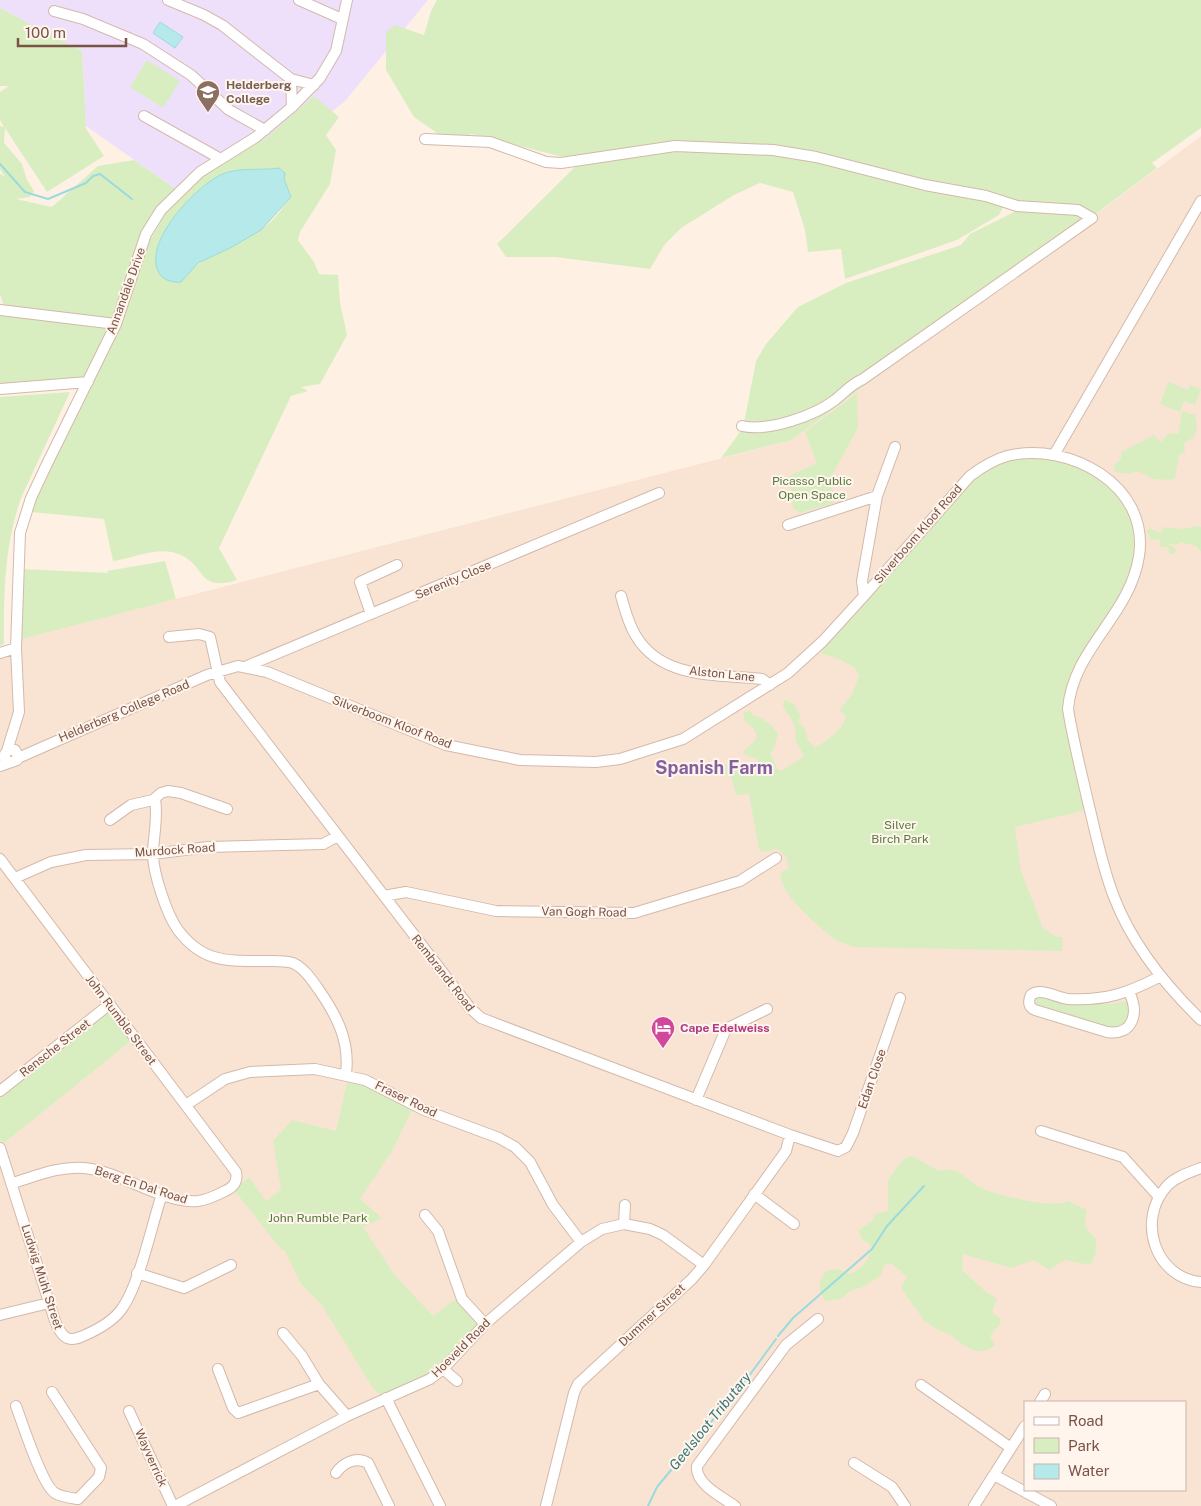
<svg xmlns="http://www.w3.org/2000/svg" width="1201" height="1506" viewBox="0 0 1201 1506" font-family="'Public Sans',sans-serif">
<style>
.residential{fill:#f9e4d4;fill-rule:evenodd}
.education{fill:#eee0fb}
.green{fill:#d8eec0;fill-rule:evenodd}
.water{fill:#b6e9ea;stroke:#9bdadd}
.lines{fill:none;stroke-linecap:round;stroke-linejoin:round}
.stream{stroke:#9bdadd;stroke-width:2}
.minor-casing{stroke:#d3b9ab;stroke-width:12}
.minor{stroke:#fff;stroke-width:10}
.labels{text-anchor:middle;stroke-width:4;stroke-linejoin:round;paint-order:stroke}
.education-label{font-size:12px;font-weight:bold;fill:#785e54;stroke:#fff5ec;text-anchor:start}
.street-label{font-size:12px;fill:#795346;stroke:#fff5ec}
.park-label{font-size:12px;fill:#557a3b;stroke:#fff5ec}
.hotel-label{font-size:12px;font-weight:bold;fill:#b23c85;stroke:#fff5ec;text-anchor:start}
.water-label{font-size:14px;font-style:italic;fill:#367679;stroke:#fff5ec}
.district-label{font-size:18px;font-weight:bold;fill:#82619e;stroke:#fff5ec}
</style>
<rect width="100%" height="100%" fill="#fef1e4"/>
<!-- residential -->
<path class="residential" d="M1201,136V1506H0V653L17,640L792,440ZM1025,1402H1185V1490H1025Z"/>
<!-- education -->
<path class="education" d="M0,0H428L346,100L211,214L86,126L82,51L0,8Z"/>
<!-- green -->
<path class="green" d="M437,0H1201V128L1152,163L1157,168L792,440L721,458L743,428L756,361L766,344L798,307L846,283L961,245L970,234L1034,202L1007,200L999,215L957,240L845,279L841,249L808,252L805,230L793,192L760,183L734,195L681,228L665,244L650,269L555,257H506L497,244L580,162L581,156L563,157L472,134L444,138L414,117L386,70V32L395,25L424,35L431,11Z
M0,8L82,51L86,126L85,127L104,156L47,192L5,128L4,143L22,164L27,180L34,191L30,197L16,199L52,207L98,166L134,160L177,190L159,207L114,321L9,309L3,303L0,294V174L5,177L0,169V126L4,127L0,120V92L9,86H0Z
M147,60L180,81L163,108L130,87Z
M314,96L339,117L326,135L336,150L330,184L300,232L298,240L314,262L319,274L338,275L340,303L347,335L320,384L301,387L308,391L291,396L219,548L237,580C196,593 206,563 178,554C157,546 135,558 113,561L104,519L31,512L33,499L145,249L167,211L193,183L243,146L265,139ZM257,169L267,170L291,197C282,209 272,223 259,231C239,244 197,258 186,277L169,223L214,178L226,172Z
M0,312L111,325L84,379L0,386Z
M1168,382L1188,390L1190,385L1201,389L1195,405L1184,401L1180,412L1160,404Z
M70,392L21,498C4,547 4,593 4,644L0,646V397Z
M857,393L858,428L831,477L834,503L800,513L793,508L789,476L817,463L805,432Z
M1182,411L1195,415L1197,427L1194,437L1184,443L1185,451L1179,456L1175,478L1170,480L1153,479L1138,471L1129,474L1115,472L1113,466L1121,459V452L1154,435L1161,442L1169,433L1178,434Z
M1048,457C1080,465 1109,477 1126,507C1167,582 1071,634 1065,704L1086,810L1015,827L1021,871L1043,928L1056,937H1063L1062,951L854,947C848,945 841,943 836,940C821,929 776,891 781,873L789,868L786,857L778,849L762,852L759,849L749,794L736,795L731,777L723,772L721,767L724,764L739,768L743,777L751,775L761,766L756,758L750,757L743,753L745,749C761,738 760,733 744,720V712L750,711L754,716C764,717 772,726 778,733L774,749L770,753L778,770H783L804,756L795,740C798,726 791,719 783,707L784,700L793,703L801,716L798,722L804,727L808,740L815,748C827,740 842,731 846,717L839,710L852,694L859,676L855,668L839,659L822,654L823,645L893,571L962,487L992,465L1017,459Z
M1196,526L1201,527V552L1196,546L1180,542L1177,545L1167,543L1176,549L1175,554H1170L1168,547H1160V539L1151,540L1147,532L1149,528L1160,533L1165,527L1184,529Z
M165,561L176,599L22,639V569L108,573L107,571Z
M1037,995L1063,1003L1110,1004L1127,1001L1129,1003L1128,1023L1117,1031L1035,1007L1034,1000Z
M106,1014H111L132,1040L3,1144L0,1139V1094Z
M348,1078L363,1083L413,1108L392,1151L360,1199L382,1218L363,1227L394,1274L433,1316L457,1298L478,1325L430,1376L381,1396L373,1388L321,1304L301,1284L285,1251L280,1248L234,1190L249,1177L266,1201L281,1189L273,1141L292,1120L336,1131Z
M912,1156L939,1171C963,1165 966,1183 986,1190C1002,1196 1053,1209 1068,1201L1087,1210C1084,1223 1083,1229 1095,1237C1097,1248 1097,1256 1090,1265L1065,1260L1049,1270L1034,1260L1011,1268L963,1254L962,1270L985,1291L997,1299L992,1312L1001,1319L1000,1324L990,1336L995,1345C978,1358 968,1348 954,1338C950,1334 942,1332 937,1329C921,1320 923,1318 913,1305C908,1297 905,1296 901,1286L907,1277L891,1263L885,1265L880,1276L863,1287L850,1291L841,1299L825,1301L820,1290V1280L826,1271L837,1269L851,1274C864,1267 869,1260 871,1246L861,1238L859,1230L872,1221L875,1214L888,1211V1180L903,1159Z"/>
<!-- water -->
<path class="water" d="M160,22L183,37L175,48L153,33Z
M279,168L285,173L284,179L291,197L261,230L232,247L198,263L181,282C172,283 162,280 158,271C145,241 191,193 215,178C233,166 258,171 279,168Z"/>
<g class="lines">
<!-- stream -->
<path class="stream" d="M0,164L25,192L48,199L86,183L93,176L100,174L132,199
M778,1336L793,1318L872,1249L887,1226L924,1186
M648,1506L657,1487L746,1380L776,1339"/>
<!-- minor casing -->
<g class="minor-casing">
<path id="minor" d="M168,0L204,15L222,25L291,79L314,85
M299,0L342,19
M54,11L83,19L143,44L191,75L229,110L265,130
M291,79L292,107
M144,116L219,158
M425,139L490,142L546,162L561,163L675,146L773,150L816,157L925,185L986,196L1017,206L1078,210L1092,218L863,379C850,385 846,391 835,400C814,416 768,432 742,426
M0,310L116,324
M0,389L88,382
M1054,455L1201,201
M788,525L877,496
M621,596C625,609 628,624 636,636C662,680 719,674 762,679L770,685
M864,596L862,581L877,496L895,447
M371,614L360,582L397,565
M169,637L199,634L210,637L220,682L470,1008L481,1018L790,1135L838,1151L846,1147L853,1133L900,998
M0,653L16,648
M247,666L659,493
M7,751L19,712L16,648L20,533L31,498L45,468L116,324L146,234L161,210L200,172L256,137L292,107L320,78L336,51L347,0
M18,758L207,675L238,666L267,672L446,745L520,760L596,762L620,759L683,739L788,673L823,641L864,596L970,476C982,467 993,460 1007,456C1069,441 1150,485 1139,556C1130,616 1073,648 1068,709C1073,740 1081,771 1088,802C1096,834 1102,866 1114,897C1132,944 1165,985 1201,1020
M0,766L17,760L18,756L15,750H8L5,754V759L9,762
M155,799C158,816 154,834 153,851C152,871 167,915 178,930C202,962 226,961 262,961C272,961 283,960 293,963C304,968 312,980 319,990C337,1016 350,1041 346,1074
M110,820L131,805L153,800L161,793L168,791L181,793L227,809
M0,859L236,1172C238,1182 233,1188 223,1192C215,1196 207,1200 198,1201C163,1204 120,1171 84,1168C59,1166 36,1176 13,1183
M15,878L51,862L86,855L153,854L208,847L323,844L338,836
M384,896L406,892L496,911L634,913L740,881L776,858
M1129,992C1139,1012 1134,1036 1107,1032L1035,1010C1028,1007 1028,1001 1031,995C1041,987 1057,998 1068,999C1106,1001 1128,993 1161,976
M0,1091L110,1004
M696,1100L726,1029L767,1009
M186,1105L225,1079L250,1072L315,1069L365,1080L424,1110L499,1138L515,1147L530,1162L553,1205L581,1242
M1041,1131L1123,1157L1159,1197
M0,1148L55,1321C61,1335 66,1344 83,1336C97,1330 115,1320 123,1307C140,1282 152,1224 162,1194
M1201,1168C1190,1172 1175,1177 1167,1186C1136,1220 1155,1278 1201,1282
M754,1194L794,1224
M425,1215L438,1231L462,1299L485,1324
M624,1224L625,1205
M137,1273L184,1288L231,1265
M0,1315L49,1303
M283,1333L302,1356L319,1384L347,1416
M218,1369L233,1408L238,1413L319,1384
M443,1369L457,1381
M921,1385L1011,1448
M52,1392L101,1468L99,1477L78,1499
M386,1398L440,1506
M1040,1402L1045,1394
M16,1406C22,1422 42,1485 55,1493C61,1497 71,1498 78,1499
M129,1411L173,1506
M854,1463L892,1487L905,1506
M336,1473C343,1463 356,1456 368,1463L389,1506
M994,1475L1051,1506
M175,1506L347,1416L430,1379L443,1369L485,1324L581,1242L602,1229L624,1224L650,1229L663,1235L704,1265
M546,1506L574,1393L578,1384L692,1279L704,1265L786,1151L790,1135
M735,1506C722,1497 695,1484 697,1466L786,1345L818,1319
M974,1506L1025,1426"/>
</g>
<!-- minor -->
<use href="#minor" class="minor"/>
</g>
<!-- icons -->
<defs>
<g id="university-pin" transform="scale(1.25)"><path d="M0 17L-7.5 6A9.5 9.5 0 1 1 7.5 6Z" fill="#8d6e63" stroke="#fff5ec"/><path d="M0-5L7-2L0 1L-7-2ZM-4 1L0 2.5L4 1V4Q0 6-4 4Z" fill="#fff"/></g>
<g id="hotel-pin" transform="scale(1.25)"><path d="M0 17L-7.5 6A9.5 9.5 0 1 1 7.5 6Z" fill="#d1479c" stroke="#fff5ec"/><path d="M-6-4.5h1.5V1H6V5H4.5V3h-9V5H-6ZM-4 0a1.8 1.8 0 1 1 3.6 0ZM.5 0V-2.5h3Q6-2.5 6 0Z" fill="#fff"/></g>
</defs>
<g fill-rule="evenodd">
<use href="#university-pin" x="208" y="92"/>
<use href="#hotel-pin" x="663" y="1028"/>
</g>
<g class="labels">
<!-- education labels -->
<g class="education-label">
<text x="226" y="89">Helderberg<tspan x="226" dy="14">College</tspan></text>
</g>
<!-- street labels -->
<g class="street-label">
<text transform="translate(126 291) rotate(-70)" y="4">Annandale Drive</text>
<text transform="translate(918 534) rotate(-49)" y="4">Silverboom Kloof Road</text>
<text transform="translate(453 580) rotate(-23)" y="4">Serenity Close</text>
<text transform="translate(722 674) rotate(6)" y="4">Alston Lane</text>
<text transform="translate(124 711) rotate(-23)" y="4">Helderberg College Road</text>
<text transform="translate(392 722) rotate(21)" y="4">Silverboom Kloof Road</text>
<text transform="translate(175 850) rotate(-4)" y="4">Murdock Road</text>
<text transform="translate(584 912) rotate(1)" y="4">Van Gogh Road</text>
<text transform="translate(443 973) rotate(52)" y="4">Rembrandt Road</text>
<text transform="translate(121 1020) rotate(53)" y="4">John Rumble Street</text>
<text transform="translate(55 1048) rotate(-38)" y="4">Rensche Street</text>
<text transform="translate(872 1079) rotate(-71)" y="4">Edan Close</text>
<text transform="translate(406 1099) rotate(26)" y="4">Fraser Road</text>
<text transform="translate(141 1185) rotate(18)" y="4">Berg En Dal Road</text>
<text transform="translate(42 1277) rotate(72)" y="4">Ludwig Muhl Street</text>
<text transform="translate(652 1315) rotate(-43)" y="4">Dummer Street</text>
<text transform="translate(461 1348) rotate(-45)" y="4">Hoeveld Road</text>
<text transform="translate(151 1458) rotate(66)" y="4">Wayverrick</text>
</g>
<!-- park labels -->
<g class="park-label">
<text x="812" y="485">Picasso Public<tspan x="812" dy="14">Open Space</tspan></text>
<text x="900" y="829">Silver<tspan x="900" dy="14">Birch Park</tspan></text>
<text x="318" y="1222">John Rumble Park</text>
</g>
<!-- hotel labels -->
<g class="hotel-label">
<text x="680" y="1032">Cape Edelweiss</text>
</g>
<!-- water labels -->
<g class="water-label">
<text transform="translate(710 1421) rotate(-51)" y="5">Geelsloot Tributary</text>
</g>
<!-- district labels -->
<g class="district-label">
<text x="714" y="774">Spanish Farm</text>
</g>
</g>
<!-- legend -->
<rect x="1024" y="1401" width="162" height="90" fill="#fff5ec" stroke="#c9b4aa"/>
<rect x="1034" y="1417" width="25" height="8" fill="#ffffff" stroke="#c9b4aa"/>
<text x="1068" y="1426" font-size="15" fill="#795346">Road</text>
<rect x="1034" y="1438" width="25" height="15" fill="#d8eec0" stroke="#c9b4aa"/>
<text x="1068" y="1451" font-size="15" fill="#795346">Park</text>
<rect x="1034" y="1464" width="25" height="15" fill="#b6e9ea" stroke="#c9b4aa"/>
<text x="1068" y="1476" font-size="15" fill="#795346">Water</text>
<!-- scale -->
<path d="M18 38v8h108v-8" fill="none" stroke="#795346" stroke-width="2.5"/>
<text x="25" y="38" font-size="15" fill="#795346" stroke="#fff5ec" stroke-width="4" paint-order="stroke">100 m</text>
</svg>
